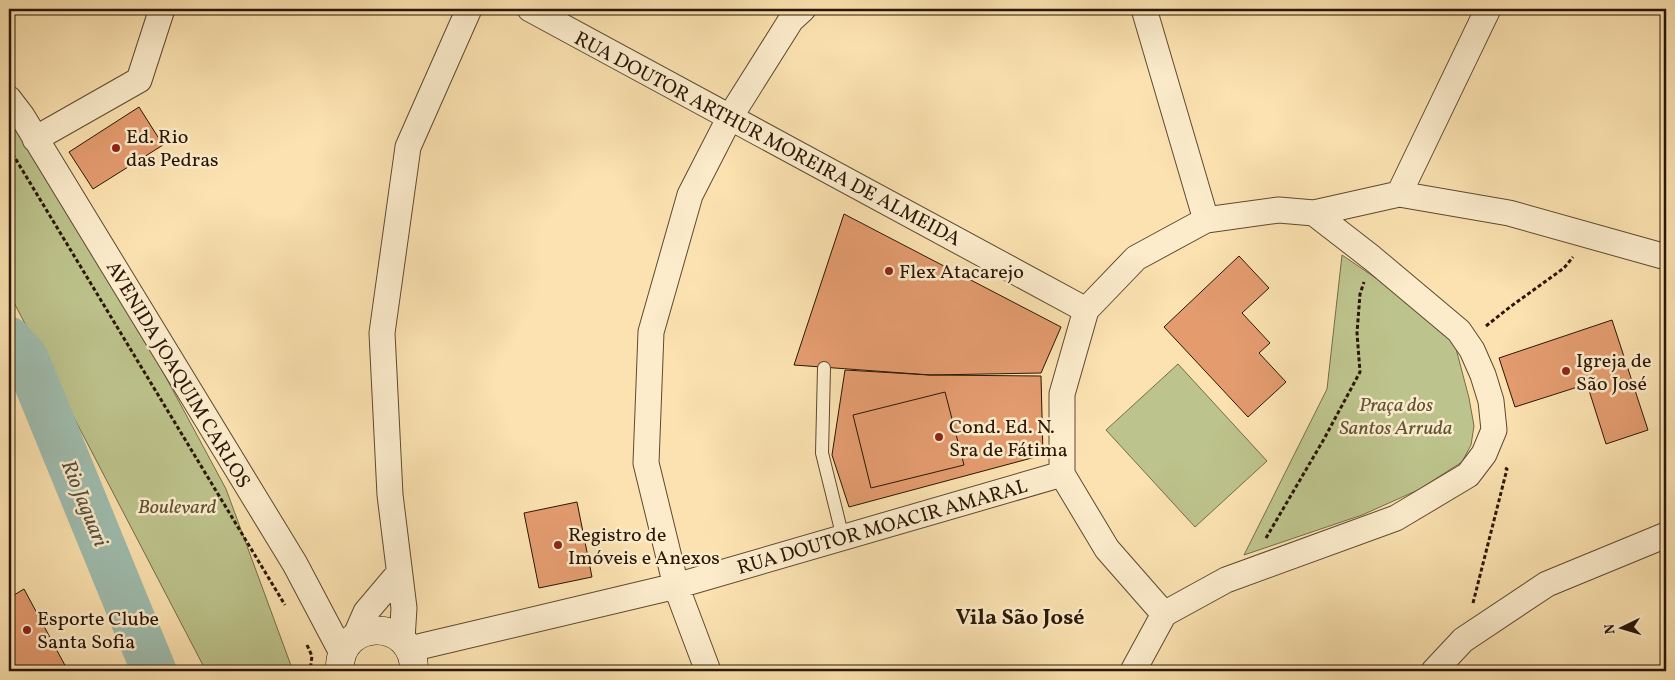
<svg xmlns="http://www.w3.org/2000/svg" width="1675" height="680" viewBox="0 0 1675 680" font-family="Vollkorn,serif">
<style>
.green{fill:#bdc38c;stroke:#746c48}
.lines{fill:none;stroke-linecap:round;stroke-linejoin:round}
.river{stroke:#9fbdaf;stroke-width:45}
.building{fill:#e49c6f;stroke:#2a1605}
.lane-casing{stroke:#5e4930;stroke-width:14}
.street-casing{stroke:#5e4930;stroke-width:27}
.secondary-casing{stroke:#2a1605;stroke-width:29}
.path{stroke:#2a1605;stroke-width:3;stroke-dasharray:4 2.5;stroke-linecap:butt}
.lane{stroke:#fceccc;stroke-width:12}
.street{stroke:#fceccc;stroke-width:25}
.secondary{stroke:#fceccc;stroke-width:28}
.poi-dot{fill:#8f2418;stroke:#fceccc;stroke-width:2}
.labels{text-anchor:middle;stroke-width:5;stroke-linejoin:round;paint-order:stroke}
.poi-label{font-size:20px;fill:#2a1605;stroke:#fceccc;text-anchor:start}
.street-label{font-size:20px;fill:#2a1605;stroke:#fceccc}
.park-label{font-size:20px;font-style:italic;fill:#5d5334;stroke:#fceccc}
.water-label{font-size:21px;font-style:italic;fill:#535040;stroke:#fceccc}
.quarter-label{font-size:22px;font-weight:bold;fill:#2a1605;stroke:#fceccc}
</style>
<rect width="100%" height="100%" fill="#fbe2b0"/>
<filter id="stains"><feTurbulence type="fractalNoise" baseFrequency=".004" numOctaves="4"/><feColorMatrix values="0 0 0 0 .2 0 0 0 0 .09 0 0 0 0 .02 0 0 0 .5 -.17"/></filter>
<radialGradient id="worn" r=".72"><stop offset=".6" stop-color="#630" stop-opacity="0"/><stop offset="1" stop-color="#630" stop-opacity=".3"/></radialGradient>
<!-- green -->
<path class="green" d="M9,114L126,303L226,489L293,671H206L9,293Z
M1342,255L1389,287L1454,341L1469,398L1474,426L1471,445L1462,462L1418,490L1362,515L1244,555L1327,389Z
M1178,364L1267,461L1195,527L1106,430Z"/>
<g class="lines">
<!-- river -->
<path class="river" d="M9,339L26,358L154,671"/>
</g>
<!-- building -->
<path class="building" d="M139,107L163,145L93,189L69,152Z
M844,214L1061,327L1041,373L930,375L794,365Z
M1239,256L1269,288L1242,313L1270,343L1259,353L1286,382L1248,417L1164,327Z
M1612,320L1648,430L1606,444L1587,384L1515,407L1499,358Z
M845,370L930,375L1041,376L1043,455L849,507L832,455Z
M945,392L964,465L871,488L853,415Z
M577,502L592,577L539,588L524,513Z
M24,589L68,671H9V598Z"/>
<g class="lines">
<!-- lane casing -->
<g class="lane-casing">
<path id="lane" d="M824,368L822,453L843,538"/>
</g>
<!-- street casing -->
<g class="street-casing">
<path id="street" d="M530,9L1086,310
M1144,9L1206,220
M9,99L22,116L295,564L342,653
M35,139L139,80L162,9
M1399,194L1488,9
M1164,614L1107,549L1062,474V394L1086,310L1136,258L1206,220L1279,210L1314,213L1399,194L1509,213L1666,257
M1164,614L1226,580L1396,518L1468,475L1484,454L1494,430L1491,401L1483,375L1472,350L1459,331L1372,258L1314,213
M355,637L366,612L399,573
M402,639L404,608L390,495L382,333L408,147L469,9
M410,649L676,586L1062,474
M708,671L676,586L646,463L651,332L690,195L730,117L791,20L803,9
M1133,671L1164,614
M1434,671L1463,640L1547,584L1666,535"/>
</g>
<!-- secondary casing -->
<g class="secondary-casing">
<path id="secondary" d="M340,671C337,618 415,616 414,671"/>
</g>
<!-- path -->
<path class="path" d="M9,148L285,605
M1486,326L1510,307L1564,268L1573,257
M1266,538L1324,439L1360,372L1357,333L1360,294L1364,282
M1473,603L1507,469L1505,468
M307,645L312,656L310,671"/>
<!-- lane -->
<use href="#lane" class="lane"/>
<!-- street -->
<use href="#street" class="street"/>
<!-- secondary -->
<use href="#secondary" class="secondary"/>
</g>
<!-- markers -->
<g class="poi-dot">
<circle cx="116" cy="148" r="5"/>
<circle cx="889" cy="271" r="5"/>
<circle cx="1566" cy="371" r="5"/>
<circle cx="939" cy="437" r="5"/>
<circle cx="558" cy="545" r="5"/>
<circle cx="27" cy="630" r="5"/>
</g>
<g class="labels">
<!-- poi labels -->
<g class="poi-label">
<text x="126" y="143">Ed. Rio<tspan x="126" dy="23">das Pedras</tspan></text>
<text x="899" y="278">Flex Atacarejo</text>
<text x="1576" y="367">Igreja de<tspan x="1576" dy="23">São José</tspan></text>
<text x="949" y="433">Cond. Ed. N.<tspan x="949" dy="23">Sra de Fátima</tspan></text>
<text x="568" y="541">Registro de<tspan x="568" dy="23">Imóveis e Anexos</tspan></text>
<text x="37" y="625">Esporte Clube<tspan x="37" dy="23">Santa Sofia</tspan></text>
</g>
<!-- street labels -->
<g class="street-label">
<text transform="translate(768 138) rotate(28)" y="7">RUA DOUTOR ARTHUR MOREIRA DE ALMEIDA</text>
<text transform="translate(179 374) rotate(59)" y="7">AVENIDA JOAQUIM CARLOS</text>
<text transform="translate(882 526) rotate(-16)" y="7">RUA DOUTOR MOACIR AMARAL</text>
</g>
<!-- park labels -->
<g class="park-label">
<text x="1396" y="411">Praça dos<tspan x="1396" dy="23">Santos Arruda</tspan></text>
<text x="177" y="513">Boulevard</text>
</g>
<!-- water labels -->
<g class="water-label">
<text transform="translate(85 503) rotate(68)" y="7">Rio Jaguari</text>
</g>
<!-- quarter labels -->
<g class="quarter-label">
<text x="1020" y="624">Vila São José</text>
</g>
</g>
<!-- margin -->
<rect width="1675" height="680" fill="none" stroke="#fbe2b0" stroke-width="30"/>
<rect x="10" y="10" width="1655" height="660" fill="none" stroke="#2a1605" stroke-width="2.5"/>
<rect x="15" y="15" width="1645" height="650" fill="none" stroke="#2a1605"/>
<!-- north arrow -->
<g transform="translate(1622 628) rotate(265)" stroke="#fceccc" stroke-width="4" paint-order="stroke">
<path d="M0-4L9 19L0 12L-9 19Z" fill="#2a1605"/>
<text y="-8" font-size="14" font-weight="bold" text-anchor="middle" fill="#2a1605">N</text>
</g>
<rect width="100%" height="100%" filter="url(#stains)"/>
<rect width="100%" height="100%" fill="url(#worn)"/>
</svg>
